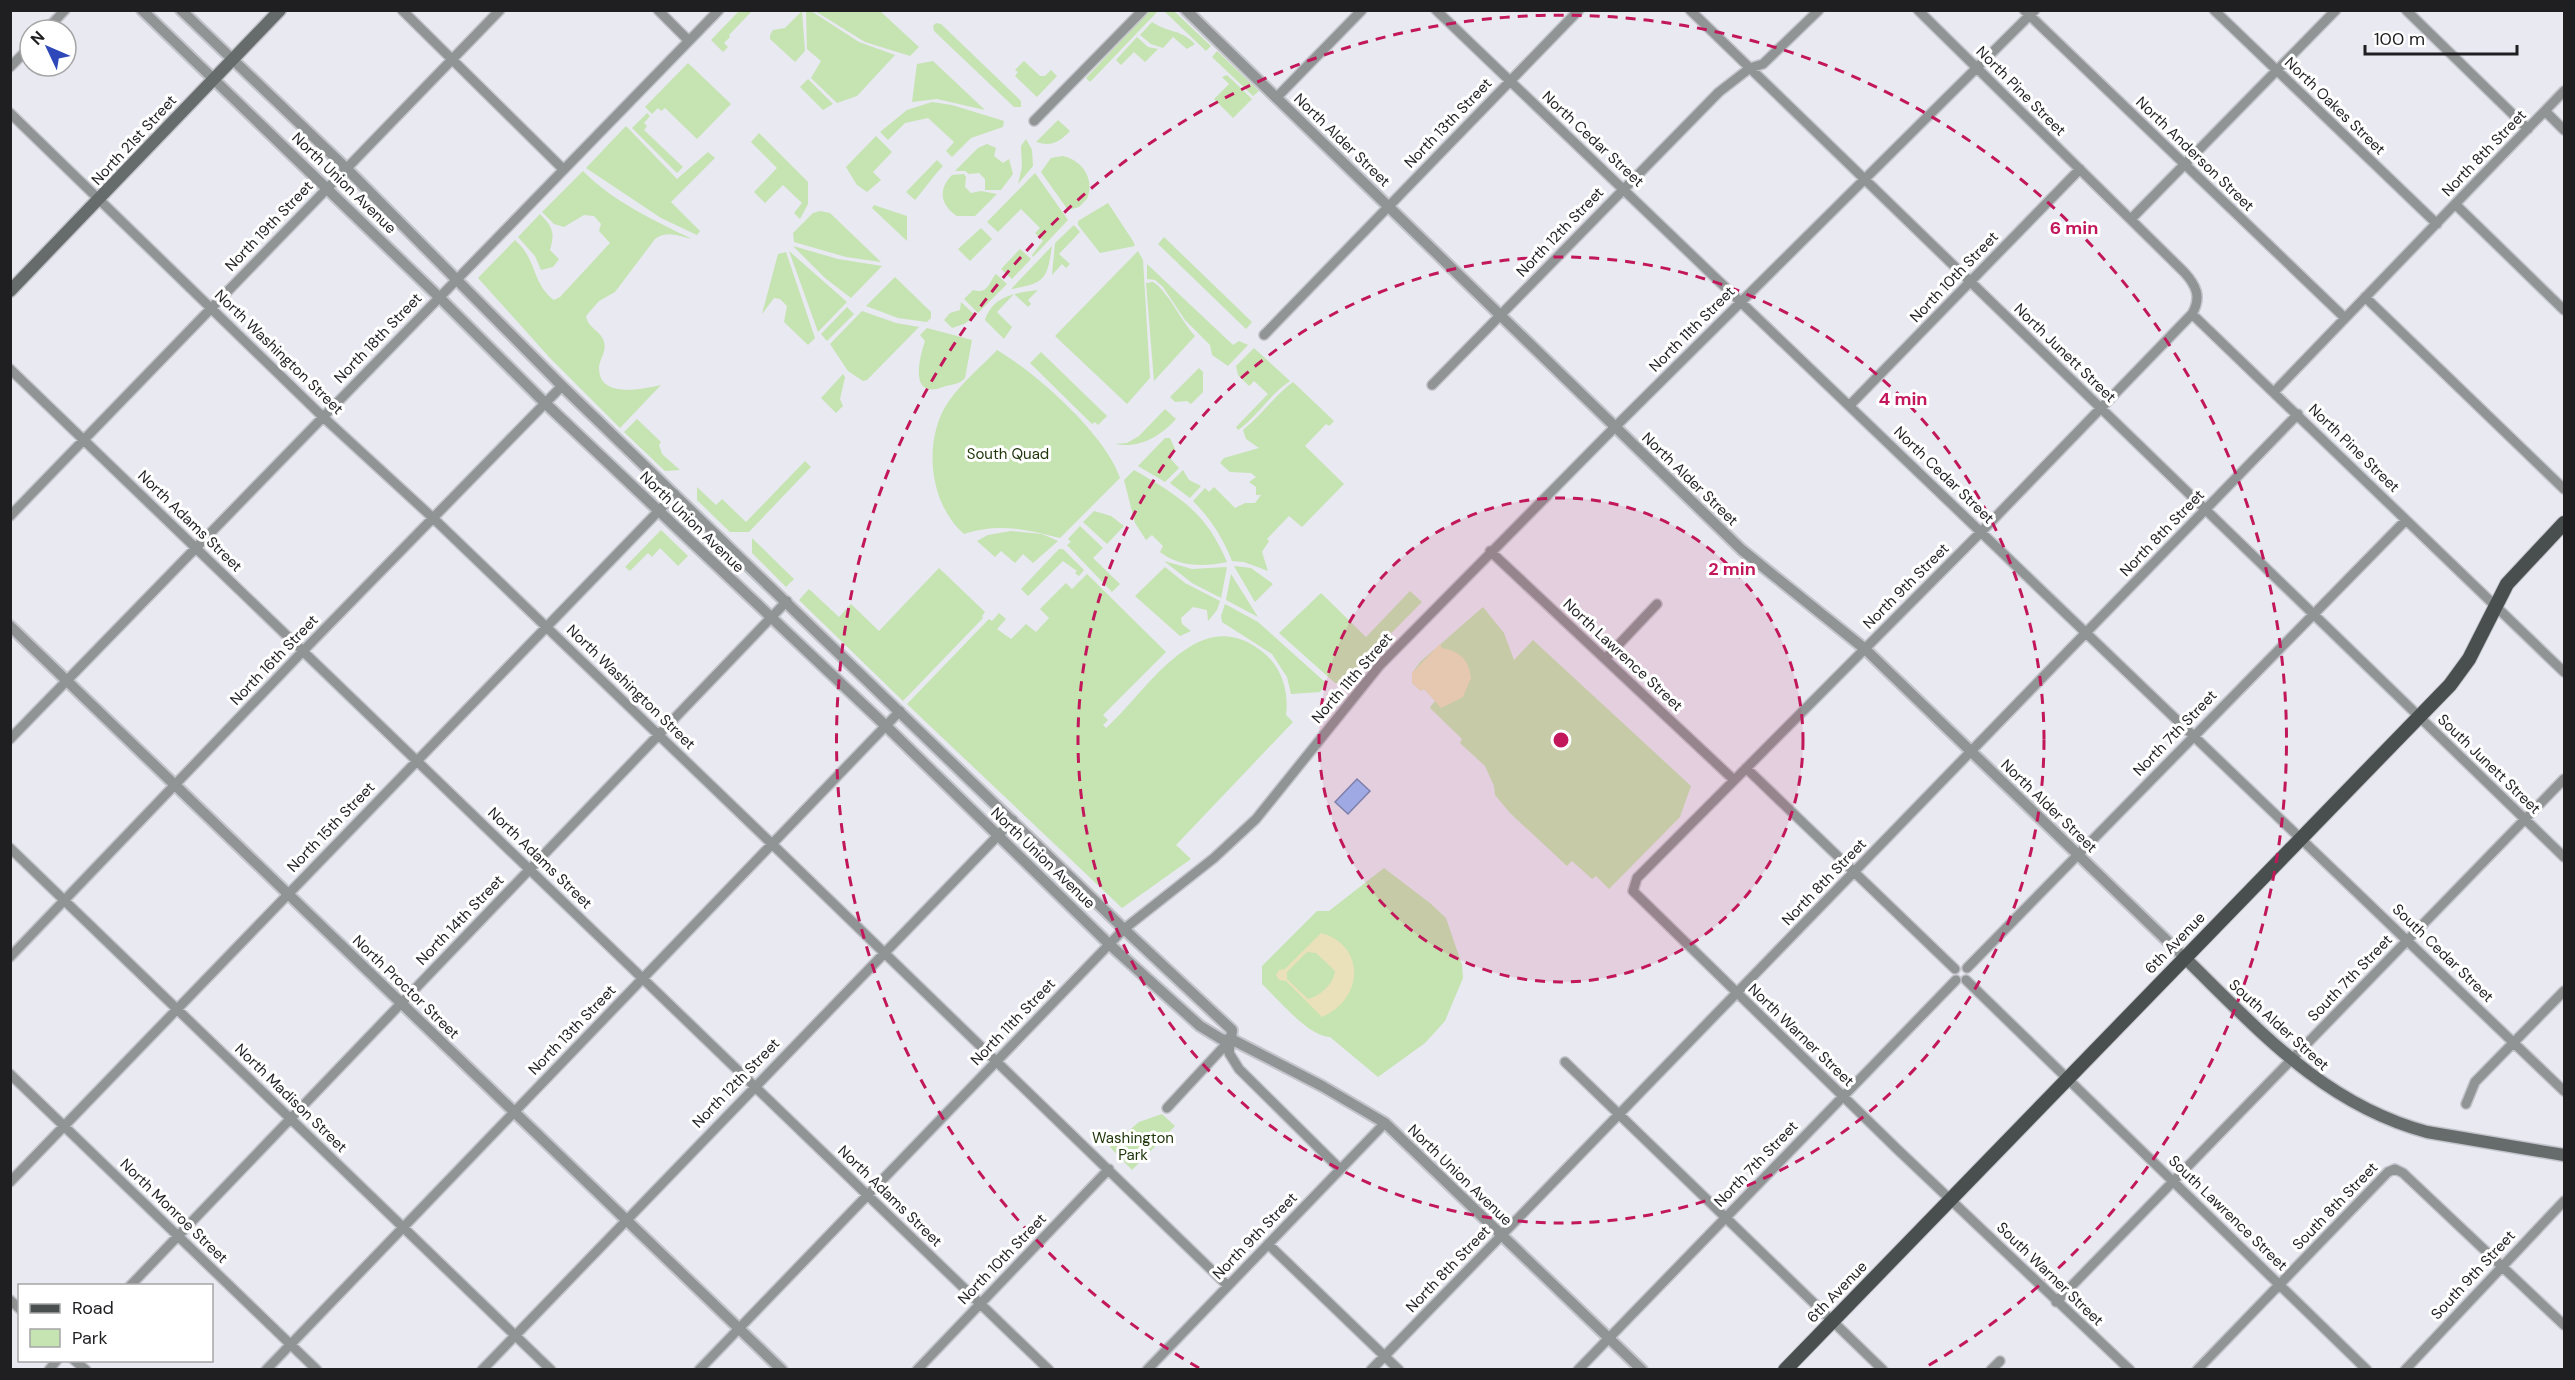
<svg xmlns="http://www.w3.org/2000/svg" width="2575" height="1380" viewBox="0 0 2575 1380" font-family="'DM Sans',sans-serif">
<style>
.green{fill:#c6e3b2}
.sand{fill:#eae1bb;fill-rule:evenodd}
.water{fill:#9abef6;stroke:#758eb6;stroke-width:1.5}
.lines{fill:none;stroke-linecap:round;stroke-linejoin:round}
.minor-casing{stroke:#c4c5cc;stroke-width:12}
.tertiary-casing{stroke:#c4c5cc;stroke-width:14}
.secondary-casing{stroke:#c4c5cc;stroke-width:15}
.primary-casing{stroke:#c4c5cc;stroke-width:16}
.minor{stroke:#909494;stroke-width:9}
.tertiary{stroke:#909494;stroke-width:10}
.secondary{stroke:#666b6b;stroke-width:12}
.primary{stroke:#484f4e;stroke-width:14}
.ring{fill:none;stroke:#c2185b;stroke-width:3;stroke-dasharray:10 8}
.labels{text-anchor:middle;stroke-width:6;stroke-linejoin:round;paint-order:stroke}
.street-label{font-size:15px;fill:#1f1f22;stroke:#fff}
.park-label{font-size:15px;fill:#21370c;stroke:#fff}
.centre{fill:#c2185b;stroke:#fff;stroke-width:3}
.ring-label{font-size:18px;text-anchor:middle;font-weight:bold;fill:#c2185b;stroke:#fff;stroke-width:6;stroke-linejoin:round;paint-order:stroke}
</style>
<rect width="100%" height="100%" fill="#e8e9f1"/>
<!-- green -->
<path class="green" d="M1150,10L1158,11L1090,82L1086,78Z
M739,11H752L729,35L730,37L724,43L728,47L723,52L711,40Z
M802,11L805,51L795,62L770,39V35L773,30L785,28Z
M806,11H811L859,42L895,55L857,96L837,103L811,78L821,61L807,49Z
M815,11H880L919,47L910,56L865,42Z
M1164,11H1174L1211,46L1206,51Z
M1152,22C1170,34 1179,28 1195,44L1187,49L1173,37L1163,48L1151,44L1140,35Z
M936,23L941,24L1021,101V107H1014L934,31L933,26Z
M1137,37L1148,47L1158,49L1145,62L1134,52L1121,65L1116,60Z
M1217,51L1259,91L1253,96L1212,57Z
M933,61L985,110L937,99L912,102L917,64Z
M1024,61L1040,76H1045L1051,70L1057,76L1037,97L1015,76L1018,72L1015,70Z
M688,63L731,104L697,139L665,108L661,111L658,108L652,114L645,107Z
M1227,75L1252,99L1233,118L1214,99L1229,84L1222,77Z
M808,79L833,104L823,110L800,87Z
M932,102L952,105L1004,121L1003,127L971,138L952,157L946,151L954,142L928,118L905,123L888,140L880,132L907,110Z
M647,113L650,116L644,123L647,126L644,130L683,167L677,173L632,128Z
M1058,120L1070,131C1059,142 1052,147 1036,142Z
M626,126L677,179L708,152L715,158L671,202L700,231L697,235L661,218L586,168Z
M759,133L808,182V204L800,219L794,213L802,203L783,185L765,203L754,192L777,168L751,142Z
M876,136L892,152L873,172L881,180L867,192L857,185L846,167Z
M1026,139L1032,150L1033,166L1018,184L1022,167L1021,146Z
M987,144L996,148L994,156L1003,163L1009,159L1013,174L1001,190H985V179L979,173L969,174L965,171H955L978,148Z
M1063,156C1083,161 1095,179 1087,199L1079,207L1068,210L1041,172L1051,158Z
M937,160L943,166C932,177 925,189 915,200L906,192Z
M583,171C612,201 655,221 692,239C679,236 667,230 655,239L615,292L599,301L586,316C588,329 601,330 604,342C607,352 599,359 599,368C599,399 643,389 661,385L620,428L550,358L478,278L515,240C537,259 532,284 554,300L560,297L610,243L599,231L601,224L594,216L584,215L564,227L554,224L542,212Z
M1035,173L1068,220L1033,257L1032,255L1043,241L1035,233L1040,228L1021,209L998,232L987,222Z
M964,174L966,177L965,187L971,193L981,191L997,194L975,216H957C940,205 938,189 952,175Z
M1108,203L1133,241L1135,246L1100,253L1078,225V221Z
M874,205L907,216V241L872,208Z
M820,211L830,213L881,262L846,257L794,242L793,233L813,213Z
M540,214C553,227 555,233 550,250L559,259L553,267L541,270L535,256L518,237Z
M1074,225L1080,232L1059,254L1070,264L1066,268L1062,264L1052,275L1055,243Z
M981,228L992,239L970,261L958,249Z
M1164,237L1252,322L1246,329L1158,244Z
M793,246L838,259L882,266L851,298L825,278Z
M1052,246C1047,280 1045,283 1011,289Z
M1020,249L1031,259L1012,279L1001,269Z
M789,251L847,302L818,332Z
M1138,251L1143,260L1150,378L1127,404L1055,336Z
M786,252L815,338L808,345L784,322L787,306L780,299L774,298L762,314L778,254Z
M1147,264L1233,345L1239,341L1248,345L1228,366L1212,355L1210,345L1185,320L1163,287L1155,280L1147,279Z
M996,274L1007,284L978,313L964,299L973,290C989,295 989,281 996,274Z
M895,277L931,312V318L927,322L898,318L866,306Z
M1153,282C1168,291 1181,321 1195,336L1154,381L1146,283Z
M1038,290L1028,300L1031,304L1028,307L1014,294L997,312L1012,327L1004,339L985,320C993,295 1016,293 1038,290Z
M961,302L976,316L964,324L952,328L944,320L950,313L960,310Z
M847,307L854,314L827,341L821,334Z
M862,311L896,323L919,327L867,380L863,381L848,371L830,344Z
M927,328L972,340L965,378C959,385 951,384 943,387C909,400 919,359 925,341L920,335Z
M1254,348L1290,381C1270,394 1258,416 1238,430L1236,427L1268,394L1254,381L1249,386L1238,375L1236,366Z
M997,350C1037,374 1105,434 1120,478L1060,538C1027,530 999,522 964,534C929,504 922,439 949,401C962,382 981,367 997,350Z
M1041,352L1107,416L1098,425L1095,422L1092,424L1030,363Z
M1199,368L1203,372V392L1191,404L1187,401L1175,402L1170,397Z
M843,374L845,377L840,399L843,406L836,413L821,398Z
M1293,382L1334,421L1329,426L1326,424L1305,446L1344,484L1302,527L1289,516L1267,539L1269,541L1262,552L1268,571L1244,562L1232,561C1223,538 1211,519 1193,501L1205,488L1209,492L1214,487L1235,508L1245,503H1255L1261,495H1256V487L1249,482L1256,477L1251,473L1230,472L1220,463L1224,458L1259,448L1246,439L1243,430C1262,415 1274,396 1293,382Z
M1165,409L1176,419C1161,436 1139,449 1115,444L1127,443L1139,436Z
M637,419L661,442L659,445L662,454L680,470L665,471L624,432Z
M1165,438H1170L1175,449L1169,457L1179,468L1165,482L1138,466Z
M805,461L811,467L749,532H730L697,500V487L716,505L722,499L746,522Z
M1134,470C1179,496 1206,512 1227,562C1204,567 1179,567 1160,552L1163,546L1152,535L1146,540L1135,523L1124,480Z
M1183,470L1189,480L1201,486L1190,498L1170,483Z
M1094,511L1111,516L1124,526L1107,544L1083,522Z
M1080,526L1103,548L1093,558L1120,584L1112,592L1067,545L1071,542L1068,539Z
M661,530L688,556L678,566L660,548L652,557L648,553L630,571L625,567Z
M1011,531L1042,534L1058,541L1033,563L1023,554L1015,563L1001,551L995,557L977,541L988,535Z
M752,538L794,579L786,587L752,553Z
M1059,549H1063L1084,570L1079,576L1075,573L1077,571L1063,561L1028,596L1021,589Z
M1164,561L1192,569L1227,567L1221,598L1192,583Z
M1234,566L1251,568L1273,584L1255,602Z
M1165,567L1185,583L1220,601L1217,610L1208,621L1207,610L1193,607L1181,618L1182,624L1191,631L1180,636L1135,596Z
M939,568L985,612L982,616L983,618L903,701L799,600L809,589L839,617L851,604L879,631Z
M1087,574L1166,652L1103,715L1108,720L1103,725L1106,728C1147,692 1199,598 1264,653C1282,668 1289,692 1286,715L1293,722L1176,845L1191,859L1122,908L907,704L989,619L992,621L999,613L1006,619L997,629L1011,639L1026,624L1036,632L1049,618L1040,609L1066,583L1072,589Z
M1231,574L1258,617L1226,600Z
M1410,591L1422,602L1342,683H1335L1279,633L1321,593L1366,637Z
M1225,604L1258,622L1326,683L1320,692L1291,694L1287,677L1272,654L1222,622L1221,616Z
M1483,607L1504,633L1514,660L1533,640L1691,786L1680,817L1609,889L1596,876L1592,879L1572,861L1567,866L1510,813L1495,795L1494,786L1485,766L1460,743L1462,739L1431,709L1430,707L1436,700L1424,689L1421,691L1412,683V673L1420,662Z
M1384,868L1430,903L1446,918L1462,965L1463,978L1445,1021L1425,1043L1378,1077L1330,1037C1309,1037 1278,999 1262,984V966L1317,911H1329Z
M1162,1114L1175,1126L1132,1170L1110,1147L1139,1122Z"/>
<!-- sand -->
<path class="sand" d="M1440,644L1442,648C1460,651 1469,660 1471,678L1463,697L1441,708L1424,689L1421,691L1412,683V673Z
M1321,933C1367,946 1363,1000 1322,1017L1286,981L1279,980L1276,975L1279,970L1285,969ZM1307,952L1316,953L1335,971C1334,984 1320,996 1308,999L1287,979V972Z"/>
<!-- water -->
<path class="water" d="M1357,779L1370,791L1348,814L1335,802Z"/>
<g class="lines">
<!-- minor casing -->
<g class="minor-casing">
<path id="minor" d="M402,10L563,169
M658,10L689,41
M1436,10L2564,1091
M1690,10L2564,857
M1918,10L2184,272C2196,285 2202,297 2192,314L1982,531L1637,878L1633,891L1896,1148L2130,1370
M2024,10L2345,318
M2214,10L2437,224
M2406,10L2528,129
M46,30L65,10
M10,67L30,47
M1276,98L1362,10
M2545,111L2564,130
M10,113L322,416L433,518L772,844L1228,1286
M1034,121L1143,10
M2455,204L2564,310
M2131,219L2336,10
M2365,297L2564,489
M2192,314L2564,672
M1264,335L1579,10
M10,369L1049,1370
M1432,385L1719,92L1750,68L1763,64L1819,10
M2274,392L2564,91
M1850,405L2080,169
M10,516L500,10
M1490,551L1734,780
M1605,659L1657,604
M10,739L719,10
M1746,768L1955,969
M10,848L551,1370
M10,957L303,651L562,386
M1967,968L2406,520
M1966,980L2367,1370
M1231,1039L1229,1053L1239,1069L1340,1169
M1565,1062L1883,1370
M10,1074L317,1370
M2466,1104L2475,1082L2564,991
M1167,1108L1231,1039
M10,1182L675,494
M1268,1244L1399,1370
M130,1286L787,601
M10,1300L20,1309
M2056,1302L2564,779
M74,1360L86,1370
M49,1370L57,1360
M266,1370L900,711
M482,1370L1013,820
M699,1370L1124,929L1214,858L1256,819L1380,665L1615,427L2035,10
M917,1370L1109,1169
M1147,1370L1385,1123
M1371,1370L2298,414
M1578,1370L1956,980
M1991,1370L2000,1361
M2197,1370L2388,1172L2395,1169L2403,1173L2564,1325
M2405,1370L2564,1201"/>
</g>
<!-- tertiary casing -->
<g class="tertiary-casing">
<path id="tertiary" d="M142,10L439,297L546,404L886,726L1109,944L1200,1026L1223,1040L1231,1039L1322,1086L1385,1123L1642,1370
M181,10L346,168L562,386L1124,929L1232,1030L1231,1039
M1186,10L1742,550L1865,649L2184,957
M10,626L782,1370"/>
</g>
<!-- secondary casing -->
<g class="secondary-casing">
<path id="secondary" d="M10,291L280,10
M2184,957C2259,1030 2323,1104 2427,1132L2564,1155"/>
</g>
<!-- primary casing -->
<g class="primary-casing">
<path id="primary" d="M1785,1370L2450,685L2469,659L2507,584L2564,523"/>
</g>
<!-- minor -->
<use href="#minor" class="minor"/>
<!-- tertiary -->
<use href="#tertiary" class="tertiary"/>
<!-- secondary -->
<use href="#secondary" class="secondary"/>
<!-- primary -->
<use href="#primary" class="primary"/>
</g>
<!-- distance rings -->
<circle cx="1561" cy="740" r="242" fill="#c2185b" fill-opacity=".12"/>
<g class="ring">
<circle cx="1561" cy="740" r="242"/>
<circle cx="1561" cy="740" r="483"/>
<path d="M1199 1368A725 725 0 1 1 1924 1368"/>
</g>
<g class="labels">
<!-- street labels -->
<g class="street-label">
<text transform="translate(2021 91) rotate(45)" y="5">North Pine Street</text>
<text transform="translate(2335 106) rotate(44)" y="5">North Oakes Street</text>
<text transform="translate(1448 123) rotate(-46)" y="5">North 13th Street</text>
<text transform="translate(1593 139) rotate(43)" y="5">North Cedar Street</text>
<text transform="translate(134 140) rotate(-47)" y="5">North 21st Street</text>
<text transform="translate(1342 140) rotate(44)" y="5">North Alder Street</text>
<text transform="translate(2484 153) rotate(-46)" y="5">North 8th Street</text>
<text transform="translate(2195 154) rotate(44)" y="5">North Anderson Street</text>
<text transform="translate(344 183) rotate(44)" y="5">North Union Avenue</text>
<text transform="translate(269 226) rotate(-46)" y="5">North 19th Street</text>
<text transform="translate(1560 232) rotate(-46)" y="5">North 12th Street</text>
<text transform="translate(1954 277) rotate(-46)" y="5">North 10th Street</text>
<text transform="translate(1692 329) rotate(-45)" y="5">North 11th Street</text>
<text transform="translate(378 338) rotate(-46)" y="5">North 18th Street</text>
<text transform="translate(279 352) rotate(44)" y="5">North Washington Street</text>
<text transform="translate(2065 353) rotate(44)" y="5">North Junett Street</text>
<text transform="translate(2354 448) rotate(44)" y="5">North Pine Street</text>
<text transform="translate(1944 475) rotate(44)" y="5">North Cedar Street</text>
<text transform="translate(1690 479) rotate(44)" y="5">North Alder Street</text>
<text transform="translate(190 521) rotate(44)" y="5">North Adams Street</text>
<text transform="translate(692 522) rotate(44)" y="5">North Union Avenue</text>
<text transform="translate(2162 533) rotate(-46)" y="5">North 8th Street</text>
<text transform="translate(1906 586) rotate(-45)" y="5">North 9th Street</text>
<text transform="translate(1623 655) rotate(43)" y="5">North Lawrence Street</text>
<text transform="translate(274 660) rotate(-46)" y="5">North 16th Street</text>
<text transform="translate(1352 678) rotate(-49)" y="5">North 11th Street</text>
<text transform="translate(631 687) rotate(44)" y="5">North Washington Street</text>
<text transform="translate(2175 733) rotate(-46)" y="5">North 7th Street</text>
<text transform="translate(2489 764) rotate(44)" y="5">South Junett Street</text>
<text transform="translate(2049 806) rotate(44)" y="5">North Alder Street</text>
<text transform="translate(331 827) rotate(-46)" y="5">North 15th Street</text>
<text transform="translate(540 858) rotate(44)" y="5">North Adams Street</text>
<text transform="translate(1043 858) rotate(44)" y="5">North Union Avenue</text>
<text transform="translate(1824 882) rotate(-46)" y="5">North 8th Street</text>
<text transform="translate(460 920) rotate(-46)" y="5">North 14th Street</text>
<text transform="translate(2175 943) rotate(-46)" y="5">6th Avenue</text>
<text transform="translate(2443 953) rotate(44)" y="5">South Cedar Street</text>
<text transform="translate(2350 978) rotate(-46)" y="5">South 7th Street</text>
<text transform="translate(406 987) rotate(44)" y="5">North Proctor Street</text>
<text transform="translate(1013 1022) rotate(-46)" y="5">North 11th Street</text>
<text transform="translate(2279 1025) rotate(42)" y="5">South Alder Street</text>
<text transform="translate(572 1030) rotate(-46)" y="5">North 13th Street</text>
<text transform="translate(1801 1035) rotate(44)" y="5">North Warner Street</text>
<text transform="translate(736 1083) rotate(-46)" y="5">North 12th Street</text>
<text transform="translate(291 1098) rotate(44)" y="5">North Madison Street</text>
<text transform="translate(1756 1164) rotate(-46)" y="5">North 7th Street</text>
<text transform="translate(1460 1175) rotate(44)" y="5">North Union Avenue</text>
<text transform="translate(890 1196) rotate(44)" y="5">North Adams Street</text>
<text transform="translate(2335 1206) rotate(-46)" y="5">South 8th Street</text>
<text transform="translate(174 1211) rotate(44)" y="5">North Monroe Street</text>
<text transform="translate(2228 1213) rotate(44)" y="5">South Lawrence Street</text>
<text transform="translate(1255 1236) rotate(-46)" y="5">North 9th Street</text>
<text transform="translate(1002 1259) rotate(-46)" y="5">North 10th Street</text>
<text transform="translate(1448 1269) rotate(-46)" y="5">North 8th Street</text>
<text transform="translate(2050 1274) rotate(44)" y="5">South Warner Street</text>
<text transform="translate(2473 1275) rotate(-47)" y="5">South 9th Street</text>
<text transform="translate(1837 1292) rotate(-46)" y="5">6th Avenue</text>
</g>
<!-- park labels -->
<g class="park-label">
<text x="1008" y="459">South Quad</text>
<text x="1133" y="1143">Washington<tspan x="1133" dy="17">Park</tspan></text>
</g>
</g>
<circle cx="1561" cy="740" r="9" class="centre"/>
<g class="ring-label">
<text x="2074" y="234">6 min</text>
<text x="1903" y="405">4 min</text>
<text x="1732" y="575">2 min</text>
</g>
<!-- border -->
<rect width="2575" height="1380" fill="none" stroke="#1f1f22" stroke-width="24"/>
<!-- legend -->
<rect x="18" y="1284" width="195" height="78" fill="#ffffff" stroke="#a5a5a7" stroke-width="1.5"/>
<rect x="30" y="1304" width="30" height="9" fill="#484f4e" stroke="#a5a5a7" stroke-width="1.5"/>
<text x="72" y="1314" font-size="18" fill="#1f1f22">Road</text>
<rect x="30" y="1329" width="30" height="18" fill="#c6e3b2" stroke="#a5a5a7" stroke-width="1.5"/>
<text x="72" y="1344" font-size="18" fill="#1f1f22">Park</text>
<!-- north arrow -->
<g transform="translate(48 48) rotate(314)"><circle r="28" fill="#ffffff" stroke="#a5a5a7" stroke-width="1.5"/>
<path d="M0-4.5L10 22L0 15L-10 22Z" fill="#2e48b9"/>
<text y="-9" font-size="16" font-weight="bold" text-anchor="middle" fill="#1f1f22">N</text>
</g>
<!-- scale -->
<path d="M2365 45v9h152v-9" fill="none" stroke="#1f1f22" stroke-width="3"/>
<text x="2374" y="45" font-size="18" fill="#1f1f22" stroke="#ffffff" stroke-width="4.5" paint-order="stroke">100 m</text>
</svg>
